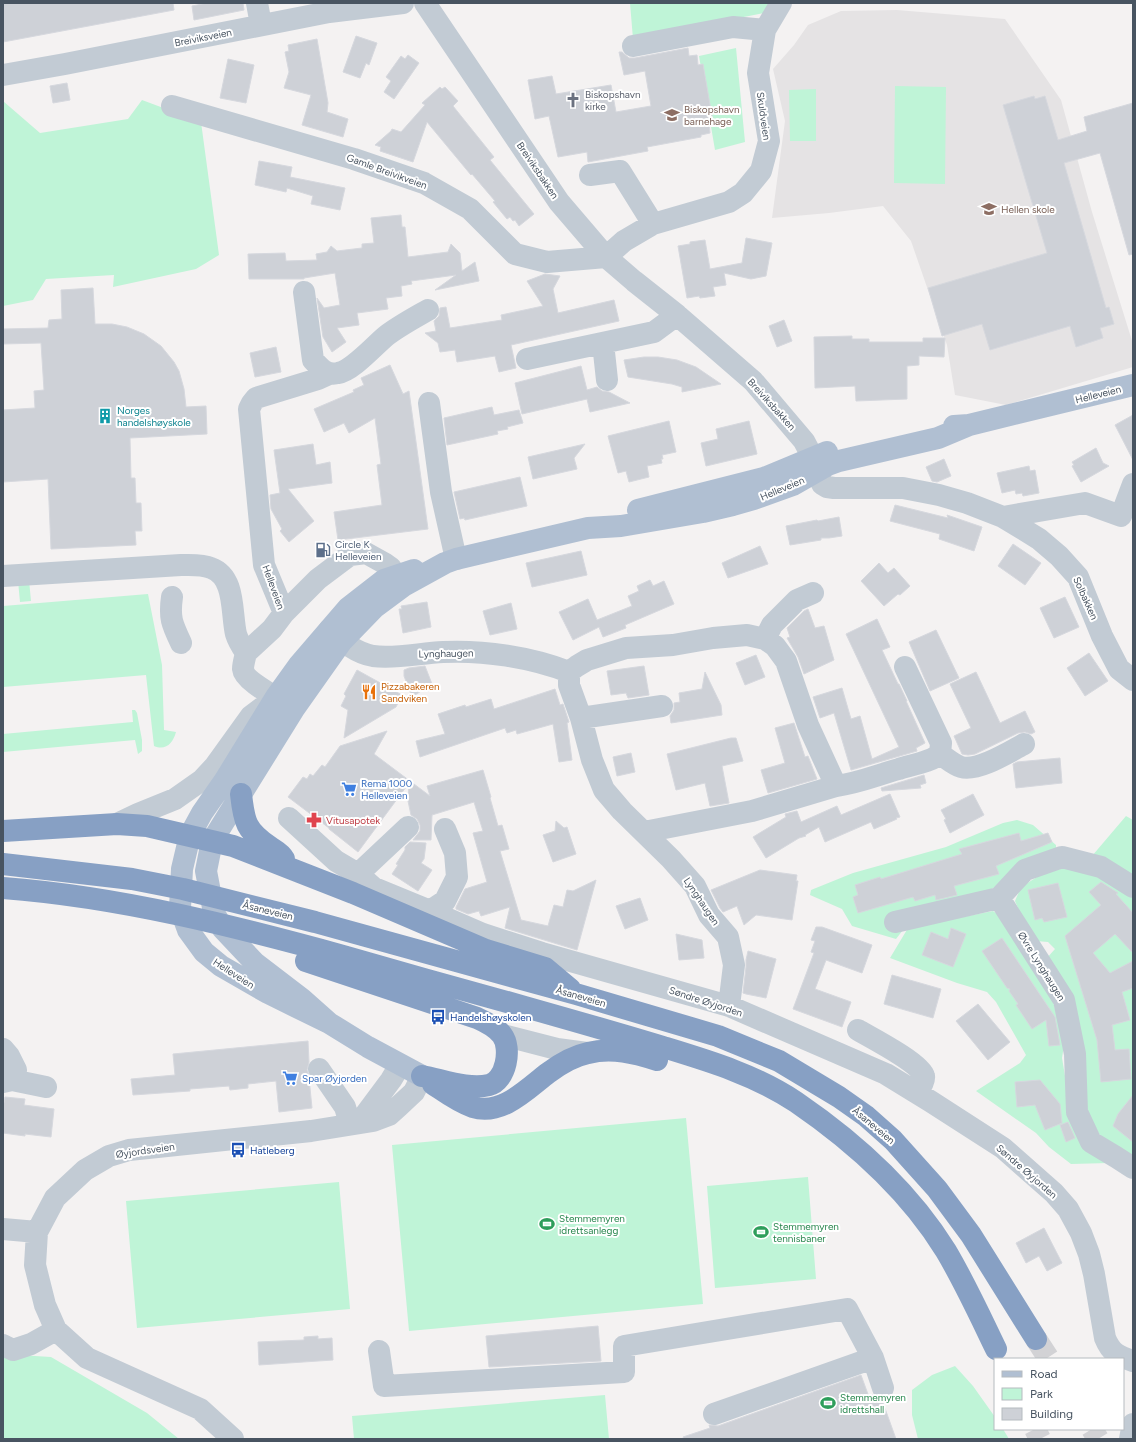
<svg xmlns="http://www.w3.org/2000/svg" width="1136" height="1442" viewBox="0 0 1136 1442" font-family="Figtree,sans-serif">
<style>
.education{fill:#e5e3e4}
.green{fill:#bff4d7}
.building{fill:#ced1d7;stroke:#d6d8de}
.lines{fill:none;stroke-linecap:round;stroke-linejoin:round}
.highway-tunnel{stroke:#d2d2d5;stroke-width:22;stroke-dasharray:22 11;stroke-linecap:butt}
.minor{stroke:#c2cbd4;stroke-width:22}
.major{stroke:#b0bfd2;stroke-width:22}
.highway{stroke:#87a0c4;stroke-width:22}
.labels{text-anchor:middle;stroke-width:4;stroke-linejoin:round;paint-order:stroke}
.street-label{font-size:10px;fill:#485461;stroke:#fff}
.worship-label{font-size:10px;fill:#5b616d;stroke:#fff;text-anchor:start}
.education-label{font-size:10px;fill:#785e54;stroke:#fff;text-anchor:start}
.culture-label{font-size:10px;fill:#0d838f;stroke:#fff;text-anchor:start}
.service-label{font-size:10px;fill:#4e5e75;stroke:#fff;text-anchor:start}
.food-label{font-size:10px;fill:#c56008;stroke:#fff;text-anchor:start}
.shop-label{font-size:10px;fill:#366cbe;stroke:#fff;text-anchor:start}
.health-label{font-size:10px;fill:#be3a42;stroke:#fff;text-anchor:start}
.transit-label{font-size:10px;fill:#164399;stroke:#fff;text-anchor:start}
.leisure-label{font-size:10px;fill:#27864d;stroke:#fff;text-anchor:start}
</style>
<rect width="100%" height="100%" fill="#f4f2f2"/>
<!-- education -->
<path class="education" d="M897,10L1005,19L1061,100L1092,212L1133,344V367L1006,405L955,395L947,345L911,241L883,206L829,213L772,218L785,121L773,69L794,45L808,25L841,11Z"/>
<!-- green -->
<path class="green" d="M630,3H769L764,13L633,39Z
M736,48L745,142L715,150L699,56Z
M895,86L946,87L945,184L894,183Z
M816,89V141H790L789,90Z
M142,100L201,122L219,255L196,269L113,287L114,275L46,279L33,300L3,306V101L40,133L128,119Z
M29,580L31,601L20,602L18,581Z
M148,594L162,665L164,730L176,732C173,743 166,751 154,746L146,675L3,687V606Z
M132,710H135L137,713L142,740V751L138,754L135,740L3,752V734L133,722Z
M1126,816L1133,820V878L1092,856Z
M1017,820L1033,825L1056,845V853L1000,885L964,901L913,917L896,939L852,926L842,909L810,895L811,890L853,873L946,847L1003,823Z
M1071,867L1100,877L1133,894V1162L1099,1134L1089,1114L1046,959L1055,949L1048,942L1036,941L1026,927L1015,901L1021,887L1045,872Z
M993,911L1000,916L1052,997L1064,1045L1062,1058L1069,1100L1109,1163L1071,1164L1049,1147L1036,1133L976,1091L1020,1063L1026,1055L996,1002L987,992L957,983L890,958L908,928Z
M686,1118L703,1304L409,1331L392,1145Z
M808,1177L816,1279L715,1288L707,1186Z
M339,1182L350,1309L137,1328L126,1201Z
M3,1354L51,1357L147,1413L179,1439H3Z
M955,1366L973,1386L995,1417V1429H1003L1009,1439H918L912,1415V1390L932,1375Z
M605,1395L609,1439H354L352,1416Z"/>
<!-- building -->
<path class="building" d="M3,3H173L174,10L3,42Z
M207,3H243L244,10L194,20L192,6Z
M356,36L377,43L369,65L366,63L360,78L343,72Z
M317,39L328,103L327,112L348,119L343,137L302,125L311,95L284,88L289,72L285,52L289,51L288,45Z
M688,48L689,56L697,55L698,65L703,64L713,122L709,123L710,133L701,135V137L647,147L648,151L588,162L587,152L558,157L549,116L535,119L528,80L552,76L556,94L611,85L616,112L651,106L645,71L624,75L619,52H622L629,58H635Z
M408,55L419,63L394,99L384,92L391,81L386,77L401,56L405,59Z
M228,59L254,65L246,103L220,98Z
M67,83L70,100L53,103L50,86Z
M440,87L442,89L445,87L458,101L453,106L494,157L490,160L534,214L519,226L515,220L513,221L510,217L507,219L493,202L495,201L472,174L471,175L427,122L413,162L380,151L381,147L375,145L391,131L392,129L401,132L425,105L422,103Z
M1034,96L1035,99L1045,96L1058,140L1087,131L1084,117L1133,103V254L1129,255L1100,153L1064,163L1106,308L1109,307L1114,324L1100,328L1103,338L1076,347L1070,326L990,350L982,324L942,336L928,288L1047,253L1003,105Z
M259,161L292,167L290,177L345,188L340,210L311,204L313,196L287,188L286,192L255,185Z
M401,215L402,227H405L408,257L448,252L451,244L460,253L462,271L475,262L479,281L435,290L456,275L411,281L412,284L401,286L402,296L386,298L388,309L357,313L359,325L337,328L346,342L332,352L323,337L317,298L324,308L340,305L335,273L304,278V279H249L248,254L285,253L286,261L317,260L316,254L327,252L331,246L337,251L362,248V244L374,243L371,218Z
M746,238L772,243L766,276L751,279L724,273L726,285L713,287L715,296L700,298L699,296L687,298L678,246L690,244V242L705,240L710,269L742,263Z
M545,274L560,276L553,289L558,313L614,300L619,321L511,345L516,368L499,372L495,356L457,362L455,350L440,352L438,343L425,333L436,331L434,321L439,316L440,308L446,307L450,328L502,320L501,315L543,306L527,281Z
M93,288L95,324H112L127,327L144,334L161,346L174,362L179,371L184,389L186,407L206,406L207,434L130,438L131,478H135L136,503H141L142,531H135L136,545L51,549L48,479L3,482V410L35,408L34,391L44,390L41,343L3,344V329L48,328L49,320L62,319L61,290Z
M784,320L792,341L777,347L769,326Z
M852,336V339H869V342H923V338H945L944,357L919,356V365L907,366V399L856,401L855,386L815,388L814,337Z
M276,347L281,372L255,377L250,353Z
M644,357H658L677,360L696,367L721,384L682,392V387L672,384L628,377L624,360Z
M390,365L403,394L409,391L428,529L338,540L334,512L382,505L377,465L381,464L375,418L349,433L344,423L324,432L314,409L354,392L353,390L364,385L361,378Z
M581,366L587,390L597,387L602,391L609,392L630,403L590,412L587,399L522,414L515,383Z
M492,407L494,415L519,410L523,423L507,427L508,429L497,431L498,434L447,445L444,418Z
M1133,415V460L1115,425Z
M669,421L676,452L662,455L663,459H661L662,463L647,466L649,477L629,482L626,471L618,473L608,436Z
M749,421L757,454L706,466L701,443L718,439L716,429Z
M313,444L316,465L330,462L332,483L288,489L314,521L289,542L280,531L282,529L271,509L270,495L280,493L274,450Z
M585,444L574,458L577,469L533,479L528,457Z
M1096,448L1103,463L1109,466L1081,482L1072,466L1074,465L1072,462Z
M944,459L951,476L937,482L932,481L926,467Z
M1029,466L1030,471L1035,470L1039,493L1023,496L1022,493L1016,494L1015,490L1002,493L997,473Z
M520,477L527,506L465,520L464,518L460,519L454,492Z
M895,505L948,518L947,515L982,527L974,551L939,539L940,534L890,521Z
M839,517L842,536L829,538H821V540L790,545L786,526L817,520L818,521Z
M1013,544L1041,563L1025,585L998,566Z
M760,546L768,564L728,578L722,563Z
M581,551L587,575L532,587L526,563Z
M879,563L888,573L894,568L910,586L900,595L898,594L884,606L861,581Z
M650,580L653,586L664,581L674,604L625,625L626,628L603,637L599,627L573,640L559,612L588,599L597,620L632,606L628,596L639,591L637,586Z
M1065,597L1079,627L1054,638L1040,608Z
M427,602L431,627L403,633L399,609H402L401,606Z
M511,603L517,629L490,635L483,611Z
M808,609L815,628L824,626L834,660L804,674L798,657L787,638L790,637L787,628L804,611Z
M877,619L890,647L882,650L898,684H899L907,701H906L925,743L916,748L917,751L851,770L834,713L820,718L813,697L842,688L851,719L860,716L872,759L899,747L846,634Z
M936,630L959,678L930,691L909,642Z
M1089,653L1108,681L1085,696L1067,668Z
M756,655L765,677L745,685L736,663Z
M425,666L432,684L412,697L404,676V670L409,668Z
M644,666L649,695L628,698L626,693L611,695L607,671Z
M357,670L402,695L396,707L344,738L348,710L341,706L346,696L344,694Z
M705,672L721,705L722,715L671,723L670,716L674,710V703L680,702L679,693L702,689Z
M976,672L1000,723L1025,711L1035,732L1031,734L1025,732L1018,733L975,754L968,755L962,754L954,736L971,728L950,684Z
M555,689L560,705L563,704L569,722L567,723L572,760L559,762L553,724L517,734L516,730L507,733L505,728L420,757L416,741L445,734L438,714L465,705L466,707L491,699L494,709Z
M794,723L805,757L808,756L817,779L768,793L761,770L785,763L775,728Z
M387,731L374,754L430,796L427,786L483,770L491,797L490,798L498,826L502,825L509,849L500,851L521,920L548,926L554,905L563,907L567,890L573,891L596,880L577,950L505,928L510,907L481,916L479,911L468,914L456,909V907L465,889L487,882L473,833L483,831L474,802L432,815L431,840H413L420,831V825L417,819L411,815L408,801L409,783L358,852L329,829V828L288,797L303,777L307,779L310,774L313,776L322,765L325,767L340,746Z
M731,738H736L743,761L722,766L729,803L710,806L705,783L676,790L667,754Z
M631,753L635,772L617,776L613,757Z
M1060,758L1062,783L1016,788L1013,764L1017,762Z
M924,775L926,783L920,785L921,788L882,791L881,788Z
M890,794L900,817L896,818L897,819L874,829L871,822L825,842L819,827L805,835L806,836L799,838L766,858L753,837L786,817L785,814L797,811L801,822L837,806L841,815Z
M973,794L984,815L950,833L944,820L946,819L941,810Z
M556,821L564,828L567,827L576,854L553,862L543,835L555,831Z
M1019,833L1021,841L1048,833L1052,842L996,866L999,874L954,886L957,895L936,900L935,895L915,901L913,897L858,913L853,897L858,895L855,885L880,877L881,879L962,854L959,849Z
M410,842L426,843L424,859L421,863L432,870L418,891L392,874L398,865L396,864L405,850V847Z
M760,870L797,875L796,881H798L792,920L756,915L744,925L737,906L723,912L720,908L711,890Z
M1101,882L1115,891L1118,893L1116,894L1133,913V953L1115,934L1093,953L1110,973L1133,961V988L1122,992L1130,1020L1112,1025L1115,1050L1129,1049L1131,1079L1101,1082L1097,1040L1065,936L1101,905L1089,892Z
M1058,883L1067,917L1044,922L1042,918L1035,920L1028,890Z
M640,898L648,920L625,929L616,906Z
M816,927H822L872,945L862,973L826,960L815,989L851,1002L842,1027L793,1009L814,953L811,952L815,941L811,940Z
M951,928L966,934L953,967L922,955L931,932L948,939Z
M676,934L702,940L704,958L679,960Z
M1002,938L1055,1017L1060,1045L1049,1046L1046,1020L1032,1029L1016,1005L1018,1004L1009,991L1010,989L1007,988L982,951Z
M748,951L776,959L766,998L746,994L743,993L746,967V960Z
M892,975L941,989L933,1018L884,1004Z
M978,1004L1010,1042L988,1060L956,1021Z
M308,1041L309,1062L307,1070L310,1078H309L312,1108L279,1112L276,1081L248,1084V1088L230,1090L229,1086L190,1089V1091L133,1095L131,1079L175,1075L173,1054Z
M1040,1080L1060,1104L1062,1123L1045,1130L1035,1105L1017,1107L1015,1082Z
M1133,1095V1142L1113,1126L1118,1114Z
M5,1097L25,1099L24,1105L54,1109L51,1137L25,1134V1136L3,1133V1103H4Z
M1068,1122L1075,1138L1066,1142L1060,1125Z
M1044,1228L1062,1263L1047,1271L1039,1256L1026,1263L1016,1243Z
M598,1326L601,1361L489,1367L486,1336Z
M318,1336V1339L332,1338L333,1360L259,1365L258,1342L304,1340V1337Z
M861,1375L869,1397L873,1395L875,1398L882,1400L896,1439H684L683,1437L710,1428L709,1425L718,1426Z"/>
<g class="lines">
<!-- highway-tunnel -->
<path class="highway-tunnel" d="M1036,1339L1049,1359
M1035,1429L1040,1439
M1092,1429L1098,1439"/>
<!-- minor -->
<path class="minor" d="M257,3L261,25
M425,3L559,202L606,257L634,281L677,315L753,381L804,441L813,458L822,484L827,487L834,488H903L939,495L967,503L1003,517L1039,539L1059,556L1078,577L1102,636L1119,669L1133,680
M633,46L733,27L765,30
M3,75L65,64L329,12L403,3
M172,106L354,159L424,183L470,209L515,254L547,262L606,257
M590,175L620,171L653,224
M606,257L624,241L653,224L729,202L743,193L761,171L769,141L758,73L765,30L781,3
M304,292L313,360C320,368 327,376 338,373C352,371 374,346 386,336C399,326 414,318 428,310
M603,343L607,380
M527,359L654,332L677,315
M429,403L441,492L456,559
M1003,517L1085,503L1121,516L1133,484
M3,576L181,565C190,565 202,564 211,568C236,577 231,613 236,634C238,641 242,647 246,653
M172,597C169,618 172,624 181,643
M284,613L264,565L249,409L252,403L256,398L318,379L329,374
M329,630C342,641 356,653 373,656C396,659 420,653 443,652C483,650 531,657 569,672
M765,639L772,625L797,600L813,593
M246,653L272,629L284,613L318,579L350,555L366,553L384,563L391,568L396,576
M246,653C245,658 243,664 243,669C244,681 278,698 288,705
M581,718L662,706
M940,754C946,758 954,765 961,767C978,772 1009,752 1024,744
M836,786C859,783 877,775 899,769C911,765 931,762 940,754L941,743L905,667
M289,818L336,861L358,874L408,827
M117,824L138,814L175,799L202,780L215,766L251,716L275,698
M644,832L752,811L836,786L808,725L786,661L775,646L765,639L747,635L713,638L673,645L626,648L587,660L577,666L569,672V685L581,718L592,760L604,790L622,811L671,859L695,886L709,915L728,937L734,965L729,1006
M358,874L374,888L430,911L445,901L457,877L455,853L445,829
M1133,887L1101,867L1062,857L1025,870L999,898L1064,1000L1075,1054L1077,1112L1091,1142L1116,1157L1133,1168
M430,911L483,934L542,953L729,1006L886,1074L930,1101L1003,1148L1054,1193L1068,1209L1081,1233L1089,1254L1094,1274L1105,1338C1111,1353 1118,1356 1133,1361
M895,922L999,898
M858,1030C870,1037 922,1064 924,1076C925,1081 920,1088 917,1093
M503,1035L557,1049L587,1053
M3,1049L9,1056L16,1070L12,1080L3,1082
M319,1069L345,1107L350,1124
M12,1080L46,1087
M359,1123L391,1080L400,1065
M3,1229L37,1232
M3,1345L13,1350L31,1344L56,1330
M379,1351L384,1386L624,1372V1346L847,1309L873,1358L883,1388
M714,1414L873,1358
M233,1439L200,1409L87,1358L56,1330L45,1305L35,1265L37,1232L55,1198L85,1170L109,1156L129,1150L311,1131L373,1121L389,1115L399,1106L414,1092L422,1076
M1130,1439L1133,1424"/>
<!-- major -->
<path class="major" d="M954,426L969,425L1133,385
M638,510L764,478L827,452
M414,570L384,580L348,608L299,665L276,697L225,780L202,813L190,835L182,869L180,908L188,930L204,952L221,966L268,993L329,1023L368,1047L422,1076
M329,1023L302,999L255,963L223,929L214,913L206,871L212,841L294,709L342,641L374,608L405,585L445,563L456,559L588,528L621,526L703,512L733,505L754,499L793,485L828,465L839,461L938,438L969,425"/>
<!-- highway -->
<path class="highway" d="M241,794C244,822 246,831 270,847C276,851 281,853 284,859
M3,831L117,824L147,826L233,846L353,893L486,950L545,968L570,989
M3,864L132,879L183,889L315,922L576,994L718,1036L779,1061L839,1097L866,1116L893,1140L937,1189L971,1235L1036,1339
M3,888C121,897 234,926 347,957C406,974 466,991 525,1007C571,1020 617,1033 663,1047C709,1061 756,1075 796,1102C853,1141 909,1191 946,1251C965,1283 980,1316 996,1349
M306,961L477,1018C486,1022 496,1027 502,1035C512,1048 506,1081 489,1085C469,1090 443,1080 422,1076
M433,1084C445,1092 458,1102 473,1107C502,1116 527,1089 548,1073C560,1064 574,1056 588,1053C612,1047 635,1053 657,1060"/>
</g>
<!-- icons -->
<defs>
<g id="church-bare" transform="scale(1.2)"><path d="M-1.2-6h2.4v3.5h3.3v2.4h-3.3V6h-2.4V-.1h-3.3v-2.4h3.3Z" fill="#6b7280" stroke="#fff" stroke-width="2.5" paint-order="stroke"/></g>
<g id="school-bare" transform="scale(1.2)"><path d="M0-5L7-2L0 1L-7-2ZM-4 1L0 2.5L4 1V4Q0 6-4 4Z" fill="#8d6e63" stroke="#fff" stroke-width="2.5" paint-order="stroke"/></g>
<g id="building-bare" transform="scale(1.2)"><path d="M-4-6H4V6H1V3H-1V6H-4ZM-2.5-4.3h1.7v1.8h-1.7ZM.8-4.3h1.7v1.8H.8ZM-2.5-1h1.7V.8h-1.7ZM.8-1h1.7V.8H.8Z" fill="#0f9aa8" stroke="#fff" stroke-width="2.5" paint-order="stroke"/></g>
<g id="fuel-bare" transform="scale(1.2)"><path d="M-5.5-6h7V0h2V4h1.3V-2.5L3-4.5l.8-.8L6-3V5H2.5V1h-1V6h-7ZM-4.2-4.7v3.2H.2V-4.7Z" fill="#5c6f8a" stroke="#fff" stroke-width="2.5" paint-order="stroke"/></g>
<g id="restaurant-bare" transform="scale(1.2)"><path d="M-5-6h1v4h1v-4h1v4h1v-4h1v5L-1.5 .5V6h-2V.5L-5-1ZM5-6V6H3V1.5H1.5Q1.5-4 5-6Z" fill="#e8710a" stroke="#fff" stroke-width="2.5" paint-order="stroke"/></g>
<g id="supermarket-bare" transform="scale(1.2)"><path d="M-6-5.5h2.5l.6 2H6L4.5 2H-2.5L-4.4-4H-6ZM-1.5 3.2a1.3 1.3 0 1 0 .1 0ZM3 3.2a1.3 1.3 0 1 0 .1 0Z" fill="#3f7fe0" stroke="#fff" stroke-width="2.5" paint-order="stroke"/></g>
<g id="pharmacy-bare" transform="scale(1.2)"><path d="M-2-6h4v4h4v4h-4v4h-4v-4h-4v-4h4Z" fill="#e0444e" stroke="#fff" stroke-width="2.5" paint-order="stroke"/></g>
<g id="bus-bare" transform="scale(1.2)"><path d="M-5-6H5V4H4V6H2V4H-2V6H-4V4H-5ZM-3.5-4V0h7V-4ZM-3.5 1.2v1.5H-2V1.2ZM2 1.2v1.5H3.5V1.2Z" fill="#1a4fb4" stroke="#fff" stroke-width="2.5" paint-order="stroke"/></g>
<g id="stadium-bare" transform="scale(1.2)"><path d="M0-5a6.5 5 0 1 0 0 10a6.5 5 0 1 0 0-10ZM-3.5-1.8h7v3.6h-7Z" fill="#2e9e5b" stroke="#fff" stroke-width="2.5" paint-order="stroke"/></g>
</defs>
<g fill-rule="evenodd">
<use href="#church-bare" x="573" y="100"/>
<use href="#school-bare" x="672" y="115"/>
<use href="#school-bare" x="989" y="209"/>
<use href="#building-bare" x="105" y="416"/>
<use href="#fuel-bare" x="323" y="550"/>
<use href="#restaurant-bare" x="369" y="692"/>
<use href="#supermarket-bare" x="349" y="789"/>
<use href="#pharmacy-bare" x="314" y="820"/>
<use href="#bus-bare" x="438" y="1017"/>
<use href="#supermarket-bare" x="290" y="1078"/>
<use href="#bus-bare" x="238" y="1150"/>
<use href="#stadium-bare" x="547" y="1224"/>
<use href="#stadium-bare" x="761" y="1232"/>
<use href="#stadium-bare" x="828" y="1403"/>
</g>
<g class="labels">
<!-- street labels -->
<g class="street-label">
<text transform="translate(203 37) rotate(-11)" y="4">Breiviksveien</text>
<text transform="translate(764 116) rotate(82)" y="4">Skuldveien</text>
<text transform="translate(538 170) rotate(56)" y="4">Breiviksbakken</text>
<text transform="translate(387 171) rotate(20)" y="4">Gamle Breivikveien</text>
<text transform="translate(1098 394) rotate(-14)" y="4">Helleveien</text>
<text transform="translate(772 404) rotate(48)" y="4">Breiviksbakken</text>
<text transform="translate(782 488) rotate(-23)" y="4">Helleveien</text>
<text transform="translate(274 587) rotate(70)" y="4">Helleveien</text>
<text transform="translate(1086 598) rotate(66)" y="4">Solbakken</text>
<text transform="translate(446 653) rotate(-1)" y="4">Lynghaugen</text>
<text transform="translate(702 901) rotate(56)" y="4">Lynghaugen</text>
<text transform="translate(268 910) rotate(14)" y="4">Åsaneveien</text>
<text transform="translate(1042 966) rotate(58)" y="4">Øvre Lynghaugen</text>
<text transform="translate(234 973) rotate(33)" y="4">Helleveien</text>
<text transform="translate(581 996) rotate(16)" y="4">Åsaneveien</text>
<text transform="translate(706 1001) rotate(18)" y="4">Søndre Øyjorden</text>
<text transform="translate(874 1125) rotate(40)" y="4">Åsaneveien</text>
<text transform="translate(145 1150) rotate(-8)" y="4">Øyjordsveien</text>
<text transform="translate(1027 1171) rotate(41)" y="4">Søndre Øyjorden</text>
</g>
<!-- worship labels -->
<g class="worship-label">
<text x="585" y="98">Biskopshavn<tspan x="585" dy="12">kirke</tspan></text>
</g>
<!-- education labels -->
<g class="education-label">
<text x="684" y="113">Biskopshavn<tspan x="684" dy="12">barnehage</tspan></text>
<text x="1001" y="213">Hellen skole</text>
</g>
<!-- culture labels -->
<g class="culture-label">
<text x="117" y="414">Norges<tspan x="117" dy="12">handelshøyskole</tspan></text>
</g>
<!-- service labels -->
<g class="service-label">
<text x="335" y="548">Circle K<tspan x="335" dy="12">Helleveien</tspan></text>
</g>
<!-- food labels -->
<g class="food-label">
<text x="381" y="690">Pizzabakeren<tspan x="381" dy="12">Sandviken</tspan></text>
</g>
<!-- shop labels -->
<g class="shop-label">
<text x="361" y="787">Rema 1000<tspan x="361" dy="12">Helleveien</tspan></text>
<text x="302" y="1082">Spar Øyjorden</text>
</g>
<!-- health labels -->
<g class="health-label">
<text x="326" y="824">Vitusapotek</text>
</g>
<!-- transit labels -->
<g class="transit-label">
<text x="450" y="1021">Handelshøyskolen</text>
<text x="250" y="1154">Hatleberg</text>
</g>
<!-- leisure labels -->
<g class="leisure-label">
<text x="559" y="1222">Stemmemyren<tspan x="559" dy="12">idrettsanlegg</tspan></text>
<text x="773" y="1230">Stemmemyren<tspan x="773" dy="12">tennisbaner</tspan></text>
<text x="840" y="1401">Stemmemyren<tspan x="840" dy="12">idrettshall</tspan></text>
</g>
</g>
<!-- border -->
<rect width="1136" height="1442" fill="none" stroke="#485461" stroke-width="8"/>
<!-- legend -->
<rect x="994" y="1358" width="130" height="72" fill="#ffffff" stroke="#b6bbc0"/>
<rect x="1002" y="1371" width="20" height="6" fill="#b0bfd2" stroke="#b6bbc0"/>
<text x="1030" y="1378" font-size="12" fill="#485461">Road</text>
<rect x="1002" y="1388" width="20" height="12" fill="#bff4d7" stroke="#b6bbc0"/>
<text x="1030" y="1398" font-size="12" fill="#485461">Park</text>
<rect x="1002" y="1408" width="20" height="12" fill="#ced1d7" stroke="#b6bbc0"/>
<text x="1030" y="1418" font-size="12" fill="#485461">Building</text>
</svg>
